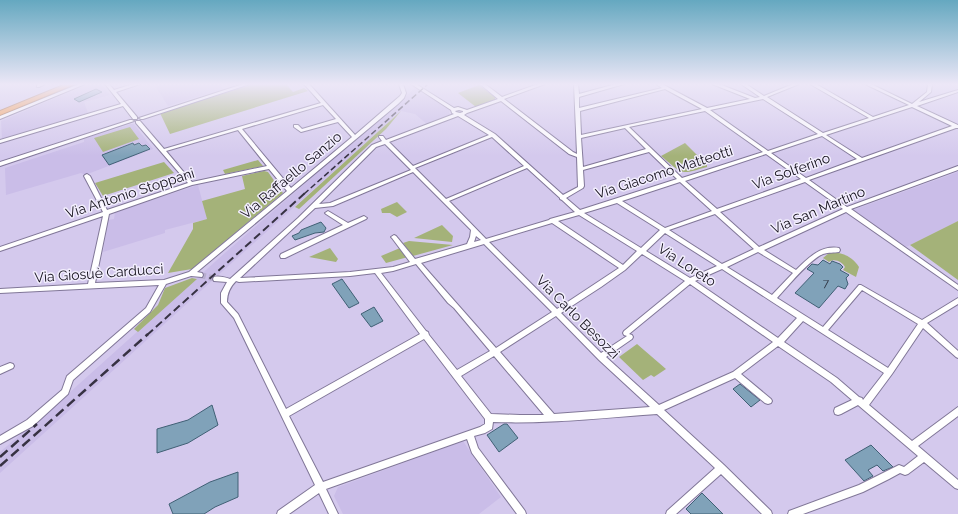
<svg xmlns="http://www.w3.org/2000/svg" width="958" height="514" viewBox="0 0 958 514" font-family="Raleway,sans-serif">
<style>
.built{fill:#cabde8}
.green{fill:#a4b279}
.building{fill:#80a2b9;stroke:#406075}
.lines{fill:none;stroke-linecap:round;stroke-linejoin:round}
.minor-tunnel{stroke:#b7adce;stroke-width:6;stroke-dasharray:6 3;stroke-linecap:butt}
.minor-casing{stroke:#817798;stroke-width:2}
.highway-casing{stroke:#a76b3a;stroke-width:2}
.minor{fill:#fff;fill-rule:evenodd}
.highway{fill:#f79c4b;fill-rule:evenodd}
.rail-far2{stroke:#373243;stroke-width:1.5;stroke-dasharray:6 3;stroke-linecap:butt}
.rail-far1{stroke:#373243;stroke-width:2;stroke-dasharray:8 4;stroke-linecap:butt}
.rail{stroke:#373243;stroke-width:2.5;stroke-dasharray:10 5;stroke-linecap:butt}
.labels{text-anchor:middle;stroke-width:3;stroke-linejoin:round;paint-order:stroke}
.number-label{font-size:12px;fill:#2e3442}
.street-label{font-size:14px;fill:#130f1b;stroke:#f2eefd}
</style>
<rect width="100%" height="100%" fill="#d4c9ed"/>
<!-- built -->
<path class="built" d="M89,84H101L110,95L84,102L88,113L2,139L1,121Z
M161,84H219L223,89L168,106L156,87Z
M415,88L450,110L449,113L451,115L428,125L415,114L401,111L235,260L0,473V452L69,393L226,252Z
M131,124H134L153,149L85,175L81,173L6,195L5,168L84,142V139Z
M958,172V221L906,247L853,210Z
M198,185L207,219L165,230V233L103,252L108,220L114,219L115,212Z
M463,441L501,497L479,514H343L334,496L338,487Z"/>
<!-- green -->
<path class="green" d="M254,84H286L293,92L304,88L308,91L170,134L160,113Z
M479,85L495,97V100L476,107L458,93Z
M401,111L386,129L299,209L295,207Z
M130,127L139,139L103,152L94,138Z
M685,143L707,165V167C679,175 684,175 661,156Z
M258,160L263,166L225,174L223,170Z
M164,162L174,173L103,196L95,183Z
M264,171L268,172L283,193L192,269L168,273L193,229V223L207,219L202,201L245,189L242,176Z
M397,202L407,212L397,217L390,213H382L381,209Z
M958,221V280L910,245Z
M442,225L453,236L452,242L414,238Z
M409,241L453,245L413,256L403,243Z
M330,248L338,259L336,262L309,257Z
M400,248L408,257L386,263L381,256Z
M829,253C841,251 853,257 859,267L856,277L843,270L845,267C842,262 835,258 829,262L823,258Z
M192,278L197,279L138,332L134,329L158,305L165,288Z
M637,344L666,369L654,377L651,375L643,380L619,357Z"/>
<!-- building -->
<path class="building" d="M96,89L102,92L79,102L74,99Z
M133,143L134,145L139,143L142,146L146,145L150,149L109,165L102,155Z
M321,222L326,228L324,232L315,233L295,240L292,236L299,233L301,230Z
M823,260L830,264L832,261L840,264L843,267L840,270L849,275L846,278L848,284L845,289L838,286L819,308L795,293L814,273L807,269L812,264L818,265Z
M342,279L359,303L349,308L332,284Z
M374,307L383,321L371,327L361,314Z
M740,384L760,400L751,407L733,389Z
M212,405L218,425L188,443L157,453V429L188,420Z
M504,424H507L518,438L499,452L487,435Z
M871,445L893,467L883,471L877,465L868,470L873,476L864,481L845,460Z
M238,472V497L215,507L204,514H173L169,504L210,482Z
M702,493L723,514H691L686,509Z"/>
<g class="lines">
<!-- minor-tunnel -->
<path class="minor-tunnel" d="M200,275L216,279"/>
<!-- minor casing -->
<g class="minor-casing">
<path id="minor" d="M39,84H45L39,87H37V85Z
M79,84H85L0,119V116Z
M105,84H109L114,90L133,84H140L116,92L137,117V119H133L123,106L0,143V140L121,104Z
M243,84H250L143,119H141L139,118Z
M304,84H309L355,135L400,96L402,93L399,84H403L406,93L404,98L398,104L197,272L202,273L203,275L202,277L191,276L166,284L150,312L73,380L68,394L33,426L0,444V436L27,420L62,390L67,376L146,308L159,285L0,293V289L88,284L103,216L0,251V247L103,212L84,176L85,175L87,174L90,176L107,210L188,183L136,123V121H140L164,149L321,103ZM323,105L336,119L302,129L298,125H294V127L301,132L338,122L352,137L291,188L242,129ZM238,130L267,166L192,182L166,151ZM269,169L287,191L189,272L164,280L95,283L109,214L192,185Z
M411,84H416L454,108L458,107L467,110L498,99L480,84H485L502,97L538,84H545L504,99L573,152L577,154L574,84H578L579,94L616,84H624L579,97V108L662,88L656,84H662L707,108L750,99L712,84H719L755,98L760,97L741,84H746L764,96L793,84H799L767,97L823,133L869,118L810,84H816L873,117L909,105L865,84H871L912,104L927,92L928,84H932L931,92L919,102L958,90V92L917,106L958,125V128H956L809,180L847,207L958,166V170L851,209L958,285V290L846,212L764,250L796,270C808,258 821,245 839,248L840,250L839,252C834,253 829,252 823,254C809,260 788,286 777,298L823,327L859,285H861L922,320L958,298V304L927,323L958,351V358L956,357L923,328L892,374L869,405L912,441L958,407V416L918,446L958,480V489L955,488L924,462L908,474L905,475L900,473L889,479L863,492L803,514H788L789,511L859,485L899,465L904,467L918,456L858,405L841,414L838,415L835,414L834,411L835,408L852,400L831,382L778,346L741,374L771,399L772,401L771,403L768,404L765,403L735,378L664,410L724,465L771,511L772,514H762L721,474L676,514H666L667,511L715,468L657,414C602,418 548,424 493,422L492,429L485,433L474,436L478,448L525,511L526,514H517L472,453L467,439L326,489L338,514H329L319,493L289,514H277L278,511L315,485L234,318L221,303V293L227,282L214,281L213,279L214,277C218,276 226,277 230,279L298,218L372,145L382,141L379,137V136H383L386,140L454,114L452,113L451,110ZM665,89L702,109L581,135L580,111ZM763,99L818,134L768,151L710,110ZM501,101L569,154L577,157L578,187L563,195L495,134L464,115L467,113ZM912,107L952,126L862,158L826,135ZM459,110L463,111V112L460,113L456,112L455,111ZM705,111L763,152L682,178L629,127ZM458,116L489,135L413,166L389,142ZM625,128L646,149L583,167L581,138ZM822,136L857,159L806,178L771,153ZM492,137L524,166L446,199L415,168ZM385,144L411,170L330,203L319,204L376,147ZM649,152L677,179L580,210L566,198L583,188L584,186L583,170ZM766,154L801,179L717,209L685,181ZM527,168L560,198V199L562,200L575,212L550,219L549,220L486,239L449,201ZM413,172L471,230L470,237L467,244L415,259L396,236L394,235L391,237L392,238L410,262L393,267L350,272L240,278L315,208L333,206ZM680,182L712,211L665,228L622,201ZM805,182L843,209L759,247L720,212ZM617,203L660,230L641,248L584,213ZM715,214L754,249L722,264L669,230ZM579,215L637,251L623,265L558,221ZM552,223L619,268L557,309L489,242ZM665,233L717,266L690,278L646,251ZM476,236L481,240L474,242ZM484,244L552,312L496,348L421,263ZM758,252L793,273L772,295L727,267ZM642,254L685,281L624,331L623,333L624,335L627,336L601,353L561,313L601,287L625,270ZM416,264L448,303L454,308L490,351L457,370L429,335L428,332L426,331L381,273L393,271ZM722,269L797,318L778,338L695,281ZM375,273L420,334L286,409L238,314L227,302C227,293 230,287 236,281L239,282L350,276ZM690,284L773,342L733,372L659,405L606,357L632,339L633,337L632,335L629,334ZM862,290L918,324L888,368L828,330ZM556,316L599,360L650,407L554,414L500,352ZM803,321L884,373L863,400L862,398L859,397L837,378L784,342ZM424,339L485,419V424L480,427L323,482L289,416ZM494,356L544,415H520L491,414L461,376Z
M130,120H132L134,121L0,166V162Z
M328,211L348,223L364,216L367,218L366,219L285,258H281L280,256L281,254L343,225L326,214L325,213Z
M10,363L13,364L14,366L13,368L0,374V367Z"/>
</g>
<!-- highway casing -->
<g class="highway-casing">
<path id="highway" d="M66,84H75L0,115V111Z"/>
</g>
<!-- minor -->
<use href="#minor" class="minor"/>
<!-- highway -->
<use href="#highway" class="highway"/>
<!-- rail-far2 -->
<path class="rail-far2" d="M304,194L428,84"/>
<!-- rail-far1 -->
<path class="rail-far1" d="M147,335L305,193"/>
<!-- rail -->
<path class="rail" d="M0,457L37,424
M0,466L148,334"/>
</g>
<!-- sky -->
<linearGradient id="sky" x2="0" y2="1"><stop stop-color="#65a8c0"/><stop offset="0.54" stop-color="#ece7f7"/><stop offset="1" stop-color="#ece7f7" stop-opacity="0"/></linearGradient>
<rect width="958" height="156" fill="url(#sky)"/>
<g class="labels">
<!-- number labels -->
<g class="number-label">
<text x="826" y="287">7</text>
</g>
<!-- street labels -->
<g class="street-label">
<text transform="translate(791 171) rotate(-20)" y="5">Via Solferino</text>
<text transform="translate(664 172) rotate(-18)" y="5">Via Giacomo Matteotti</text>
<text transform="translate(291 175) rotate(-40)" y="5">Via Raffaello Sanzio</text>
<text transform="translate(130 193) rotate(-18)" y="5">Via Antonio Stoppani</text>
<text transform="translate(818 210) rotate(-23)" y="5">Via San Martino</text>
<text transform="translate(687 265) rotate(33)" y="5">Via Loreto</text>
<text transform="translate(99 273) rotate(-4)" y="5">Via Giosuè Carducci</text>
<text transform="translate(578 317) rotate(45)" y="5">Via Carlo Besozzi</text>
</g>
</g>
</svg>
